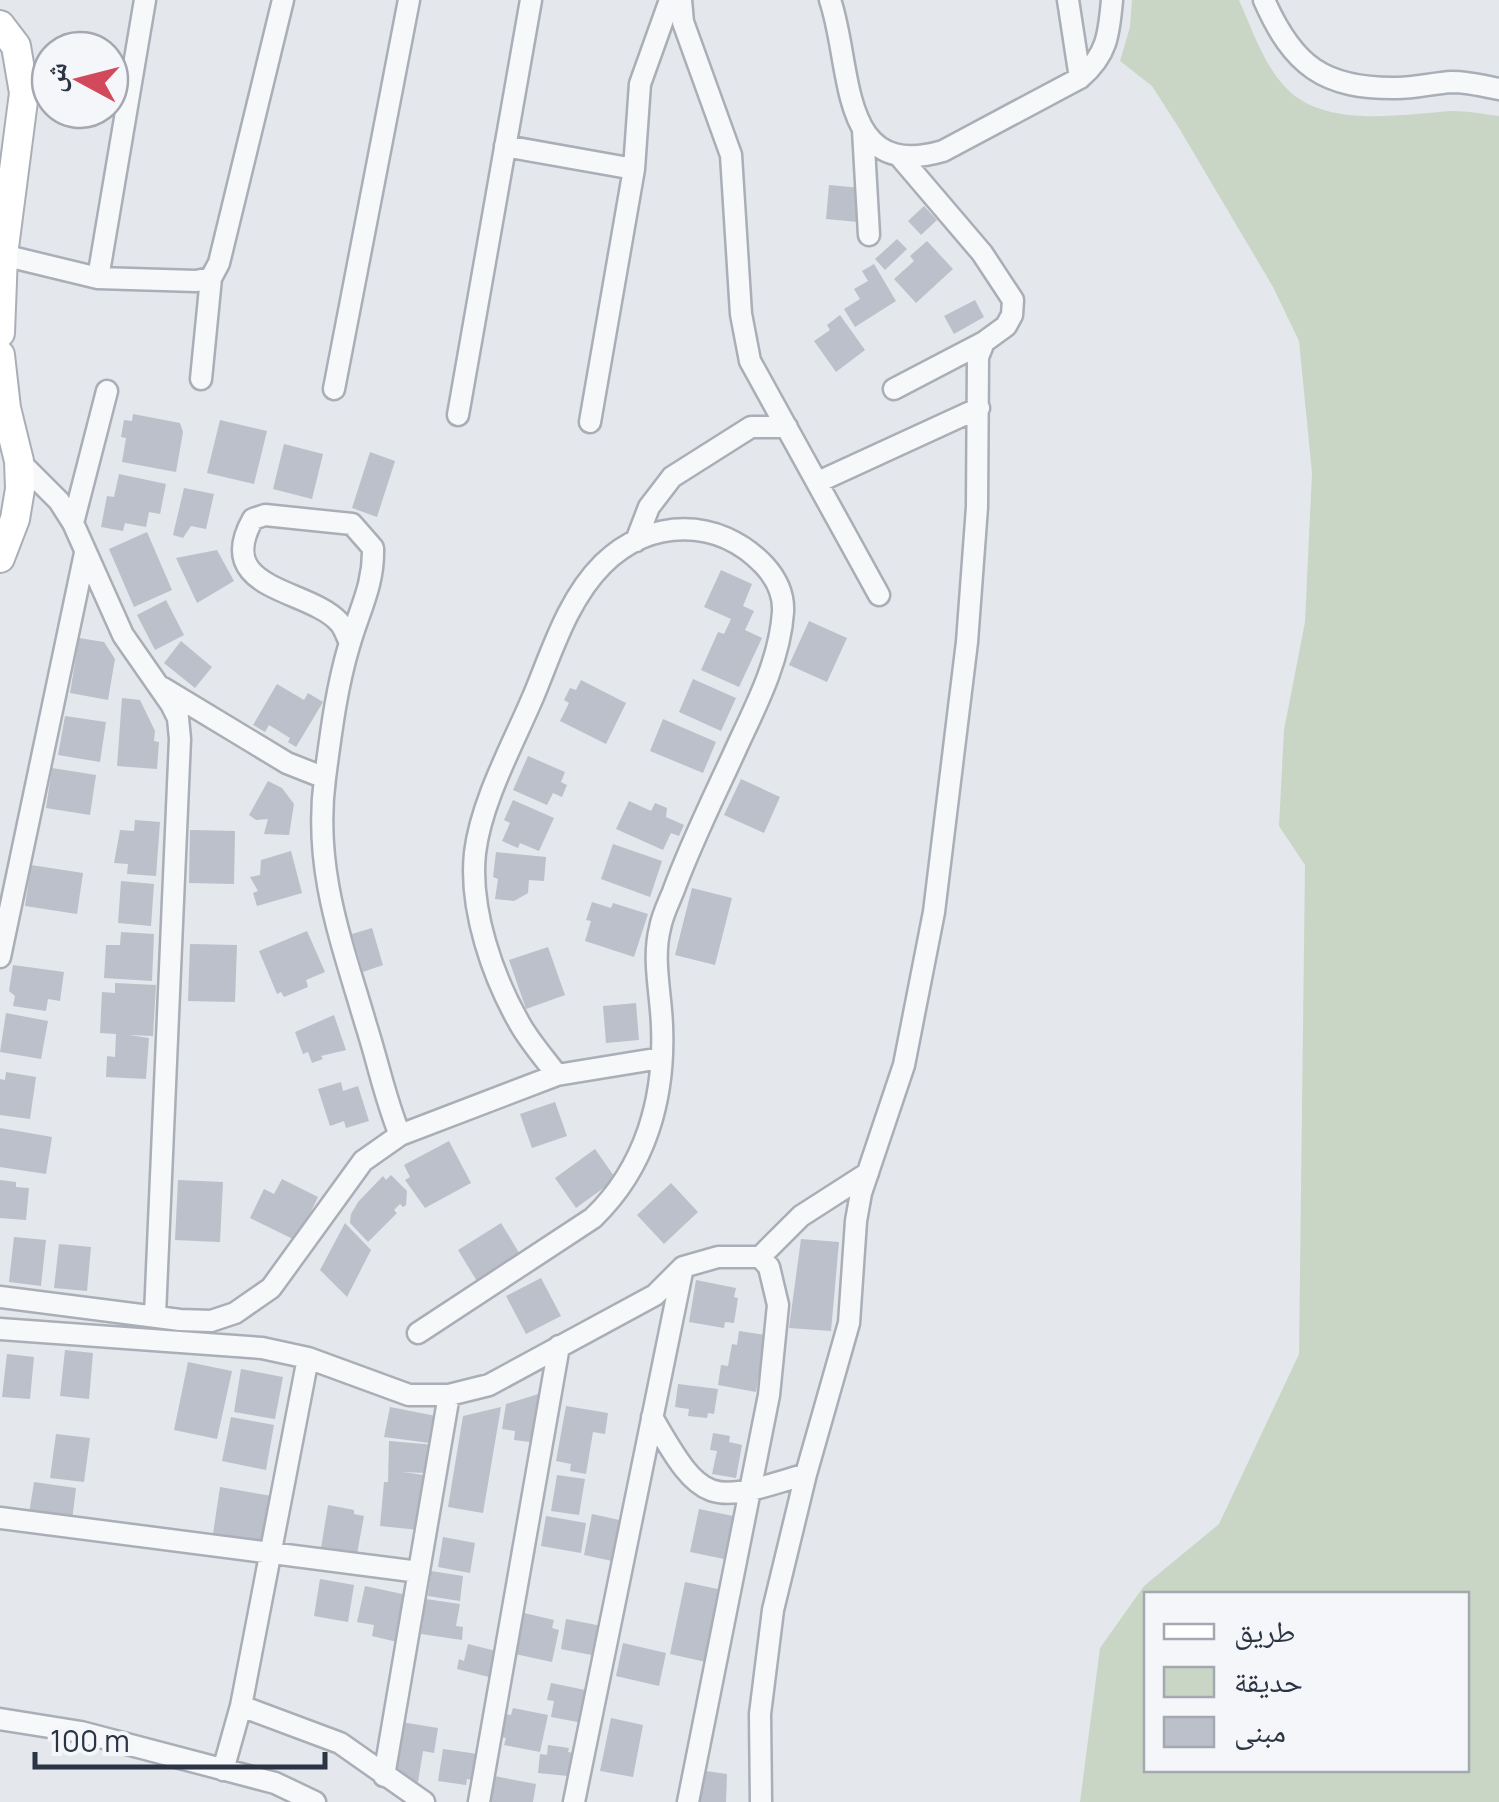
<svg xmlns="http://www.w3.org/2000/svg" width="1499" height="1802" viewBox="0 0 1499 1802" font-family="Manrope,'Noto Naskh Arabic',sans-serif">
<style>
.green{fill:#c9d6c5;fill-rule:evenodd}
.building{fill:#bbc0ca}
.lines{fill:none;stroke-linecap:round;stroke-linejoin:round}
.minor-casing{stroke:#a9aeb7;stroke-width:25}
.secondary-casing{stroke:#a9aeb7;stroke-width:32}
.minor{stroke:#f7f8fa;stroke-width:20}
.secondary{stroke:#fff;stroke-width:28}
</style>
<rect width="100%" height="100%" fill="#e4e7ec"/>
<!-- green -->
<path class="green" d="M1132,0H1239C1252,29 1264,66 1287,89C1327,129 1403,114 1452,111C1468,111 1484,114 1499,116V1802H1080L1100,1648L1144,1586L1219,1524L1299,1354L1305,865L1279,826L1284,730L1305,622L1312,473L1299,341L1273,287L1179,128L1152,86L1120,61L1130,27ZM1146,1594H1466V1770H1146Z"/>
<!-- building -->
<path class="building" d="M829,185L861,188L858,222L826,219Z
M924,206L937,220L921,235L908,221Z
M897,239L907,249L885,270L875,259Z
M927,241L953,269L916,303L894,279L914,261L910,256Z
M874,264L896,301L855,327L844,309L860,299L854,289L868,281L862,271Z
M975,300L984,317L954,334L944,316Z
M840,315L865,350L836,372L814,341L830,330L827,325Z
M133,414L180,423L183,432L176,472L122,462L126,438L121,437L124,420L132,421Z
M220,420L267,431L254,484L207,473Z
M284,444L323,454L312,499L273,489Z
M370,452L395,461L377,517L352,508Z
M119,474L166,484L160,514L149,512L146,527L125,523L123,531L101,527L107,496L114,497Z
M184,488L214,494L206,529L191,526L183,538L173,535Z
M147,532L172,590L134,607L109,549Z
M217,550L234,581L197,603L176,558Z
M721,570L752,584L743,606L754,611L745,630L762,638L739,687L701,670L718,632L724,634L731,619L704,607Z
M166,600L184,635L155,650L137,615Z
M809,621L847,638L827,682L789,665Z
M79,638L104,642L115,659L108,700L70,693Z
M181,641L212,667L195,688L164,663Z
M693,679L736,698L721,731L679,712Z
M581,680L626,703L606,744L560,721L569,703L564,700L570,688L576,690Z
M277,684L304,700L308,693L323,702L296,747L288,742L290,738L269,725L265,732L253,725Z
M122,698L140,700L155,731L154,741L159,742L157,769L117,766Z
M65,716L106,722L100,762L58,755Z
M663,719L716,742L703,773L650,751Z
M528,756L565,772L561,782L567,785L562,797L553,793L547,805L513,790Z
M52,768L96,775L90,815L46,808Z
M741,779L780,797L764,833L724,815Z
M268,781L282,788L294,804L289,835L264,834L268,819L256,820L249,815Z
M513,800L554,818L539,851L520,843L518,848L502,841L510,823L504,820Z
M629,801L651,811L655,803L667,808L666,817L684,825L679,836L671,833L663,850L616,829Z
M135,820L160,822L156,876L127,874L128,864L114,863L120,830L134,831Z
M190,830L235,831L234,884L189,883Z
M613,844L662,861L650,897L601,879Z
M291,851L302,893L257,906L253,893L258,891L250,877L260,875L261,860Z
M496,852L546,857L544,881L529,880L528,893L514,901L495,899L498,879L493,877Z
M31,865L83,873L77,914L25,906Z
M121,881L154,884L151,926L118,923Z
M692,888L732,898L715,965L675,955Z
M592,902L611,908L613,903L648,914L634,957L585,941L591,921L586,920Z
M372,928L383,965L363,972L352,934Z
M307,931L325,972L306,980L308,987L284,997L281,992L277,994L259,951Z
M121,932L154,934L152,981L104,978L106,945H120Z
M190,944L237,945L235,1002L188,1001Z
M548,947L565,995L526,1009L509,960Z
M13,965L64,972L60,1001L48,999L46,1011L13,1006L15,996L9,991Z
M115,983L156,985L153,1036L129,1035L149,1038L146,1079L106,1077L107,1056L115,1057L116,1034L100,1033L102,992L115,993Z
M636,1003L639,1040L606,1043L603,1006Z
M6,1013L48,1021L41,1059L0,1052Z
M334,1015L346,1050L321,1056L323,1059L312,1063L308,1052L303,1054L295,1032Z
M6,1072L36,1077L30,1119L0,1115V1079L5,1080Z
M341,1082L343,1091L358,1086L369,1121L346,1128L344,1121L330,1126L318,1089Z
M555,1102L567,1136L532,1148L520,1114Z
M0,1128L52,1137L46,1174L0,1167Z
M449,1141L471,1183L425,1208L405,1180L410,1177L404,1165Z
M595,1149L616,1179L576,1208L555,1178Z
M391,1175L407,1191L406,1205L403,1207L400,1204L394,1210L397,1213L368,1242L350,1223L351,1214L358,1202L383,1176L386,1180Z
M282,1179L318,1197L297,1241L250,1218L264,1189L274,1194Z
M0,1180L16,1182V1187L29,1188L26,1220L0,1218Z
M178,1180L223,1182L220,1242L175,1240Z
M671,1183L698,1212L664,1244L637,1215Z
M345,1223L371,1250L347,1297L320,1270Z
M501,1223L521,1256L478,1283L458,1250Z
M14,1237L46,1240L41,1286L9,1282Z
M801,1239L839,1242L831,1331L789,1328Z
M59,1244L91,1247L87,1291L54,1288Z
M541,1278L561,1316L526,1334L506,1296Z
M696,1280L736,1288L734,1297L738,1298L734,1323L725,1322L724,1328L689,1322Z
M739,1331L765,1335L756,1392L718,1385L721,1365L728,1366L732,1344L737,1345Z
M65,1350L93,1353L89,1399L60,1396Z
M7,1354L34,1357L30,1399L2,1397Z
M188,1362L232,1371L217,1439L174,1430Z
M241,1369L283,1377L275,1419L234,1412Z
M678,1384L718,1389L714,1414L708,1413L707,1418L688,1416L689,1409L675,1407Z
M545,1392L539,1443L514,1440L515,1431L502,1429L506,1404Z
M566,1406L608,1413L605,1434L593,1432L586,1474L570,1471L571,1464L556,1461Z
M390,1407L436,1416L430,1443L384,1437Z
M501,1407L483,1513L448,1507L463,1416Z
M231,1417L274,1425L266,1470L222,1461Z
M713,1433L730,1436L729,1442L742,1445L736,1478L712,1474L717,1451L710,1450Z
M56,1434L90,1438L84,1482L50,1478Z
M389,1441L435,1445L433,1468L426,1467L425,1473L402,1472L424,1475L419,1530L380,1526L384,1482H388Z
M557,1475L585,1479L579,1515L551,1511Z
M34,1482L76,1488L72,1521L29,1514Z
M220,1487L272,1496L264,1542L213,1534Z
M328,1505L354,1510V1514L364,1516L357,1554L321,1548Z
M699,1509L733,1516L724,1559L690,1552Z
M592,1514L624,1521L617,1562L584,1555Z
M546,1516L586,1523L581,1553L541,1546Z
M443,1537L475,1543L470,1573L438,1567Z
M431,1571L463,1576L460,1601L428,1596Z
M320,1579L354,1585L348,1622L314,1616Z
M685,1582L722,1590L706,1662L670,1654Z
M365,1586L407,1595L397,1642L372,1636L374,1625L357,1622Z
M426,1599L460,1604L456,1626L463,1627L462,1640L421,1634Z
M524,1613L554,1620L552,1628L559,1630L552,1662L515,1654Z
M566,1619L607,1627L602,1657L561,1649Z
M623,1643L666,1653L659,1686L616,1676Z
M468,1644L500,1652L493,1678L457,1669L459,1659L464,1661Z
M551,1683L595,1692L583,1723L551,1717L554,1701L547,1700Z
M513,1708L548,1715L540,1752L504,1745L506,1738L500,1737L505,1714L511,1715Z
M611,1718L643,1725L633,1777L600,1771Z
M401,1722L438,1728L434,1753L423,1751L418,1782L392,1778Z
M548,1745L569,1748L568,1752L581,1754L578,1777L538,1773L540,1754L547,1755Z
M443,1749L478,1754L474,1780L467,1779L466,1785L438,1781Z
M699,1770L727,1774L726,1802H694Z
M494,1776L536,1784L533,1802H489Z"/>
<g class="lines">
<!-- minor casing -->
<g class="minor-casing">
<path id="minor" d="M681,0L683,22L731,155L741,314L750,361L879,595
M830,0C853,67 837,182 943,151L1080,78C1107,55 1109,35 1112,0
M1068,0L1080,78
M1264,0C1293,66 1324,89 1397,88C1415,88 1434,83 1452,82C1467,82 1484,86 1499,89
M863,130L869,235
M505,146L634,169
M3,255L98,278L196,281L211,278L219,263L283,0
M98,278L145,0
M201,379L211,278
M334,389L409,0
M894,389L984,342
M458,415L531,0
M590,422L634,169L640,84L670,0
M19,461L59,501L73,523L123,635L171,704L178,718L180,739L155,1315
M818,482L979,408
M73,523L107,391
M636,541L649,507L672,477L751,427H787
M163,688L287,763L325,778C313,868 341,940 366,1025C378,1062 385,1099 400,1135
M325,778C331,733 336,690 349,646C359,610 374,586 373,548L352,524L265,515L253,519C212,591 308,588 339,622C344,627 347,637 350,643
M0,957L85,553
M760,1257L801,1216L868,1173
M0,1297L180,1320L211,1321L235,1313L271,1288L363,1161L400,1135L557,1075L661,1058
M0,1329L262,1348L308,1358L409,1395H449L489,1385L655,1295L683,1267L718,1257H760L769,1267L778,1305L769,1395L688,1802
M418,1333L593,1218C646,1167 665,1098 662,1026C661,994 652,959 660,928C662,916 668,904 673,892C692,840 717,791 740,740C759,700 780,657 783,612C784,594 776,578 764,565C718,517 650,518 603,564C567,600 552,652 533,697C513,744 481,802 475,853C469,909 493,978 521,1026C531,1043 545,1059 557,1075
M652,1417C703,1507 710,1504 806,1474
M0,1518L419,1572
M241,1706L340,1743L424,1802
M0,1719L81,1732L275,1783L315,1802
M223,1770L241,1706L308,1358
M384,1776L449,1395
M479,1802L559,1346
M574,1802L683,1267
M761,1802L760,1714L773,1610L806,1474L849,1323L856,1221L861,1193L904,1065L934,912L967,642L977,507L978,357L984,342L1006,326L1012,315L1013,300L982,253L901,158"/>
</g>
<!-- secondary casing -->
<g class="secondary-casing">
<path id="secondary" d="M0,25L16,46L24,93L3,255L0,333
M0,355L6,408L19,461L20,489L15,519L0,558"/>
</g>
<!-- minor -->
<use href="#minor" class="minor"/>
<!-- secondary -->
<use href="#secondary" class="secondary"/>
</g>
<!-- legend -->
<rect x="1144" y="1592" width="325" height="180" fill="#f4f6f9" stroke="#a4a8b1" stroke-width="2.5"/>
<rect x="1164" y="1624" width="50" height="15" fill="#ffffff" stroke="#a4a8b1" stroke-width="2.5"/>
<text x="1234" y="1642" font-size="30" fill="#2b3445">طريق</text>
<rect x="1164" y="1667" width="50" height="30" fill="#c9d6c5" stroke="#a4a8b1" stroke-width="2.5"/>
<text x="1234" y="1692" font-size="30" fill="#2b3445">حديقة</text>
<rect x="1164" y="1717" width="50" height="30" fill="#bbc0ca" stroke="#a4a8b1" stroke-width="2.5"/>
<text x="1234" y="1742" font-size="30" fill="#2b3445">مبنى</text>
<!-- north arrow -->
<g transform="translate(80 80) rotate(277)"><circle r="48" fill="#f4f6f9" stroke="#a4a8b1" stroke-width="2.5"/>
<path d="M0-8L18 38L0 25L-18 38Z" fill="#d1495b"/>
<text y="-15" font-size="28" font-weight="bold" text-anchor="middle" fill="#2b3445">ش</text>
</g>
<!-- scale -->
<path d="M35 1752v15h290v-15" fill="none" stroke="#2b3445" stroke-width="5"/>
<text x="50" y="1752" font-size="30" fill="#2b3445" stroke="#f4f6f9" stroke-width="8" paint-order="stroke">100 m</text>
</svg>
